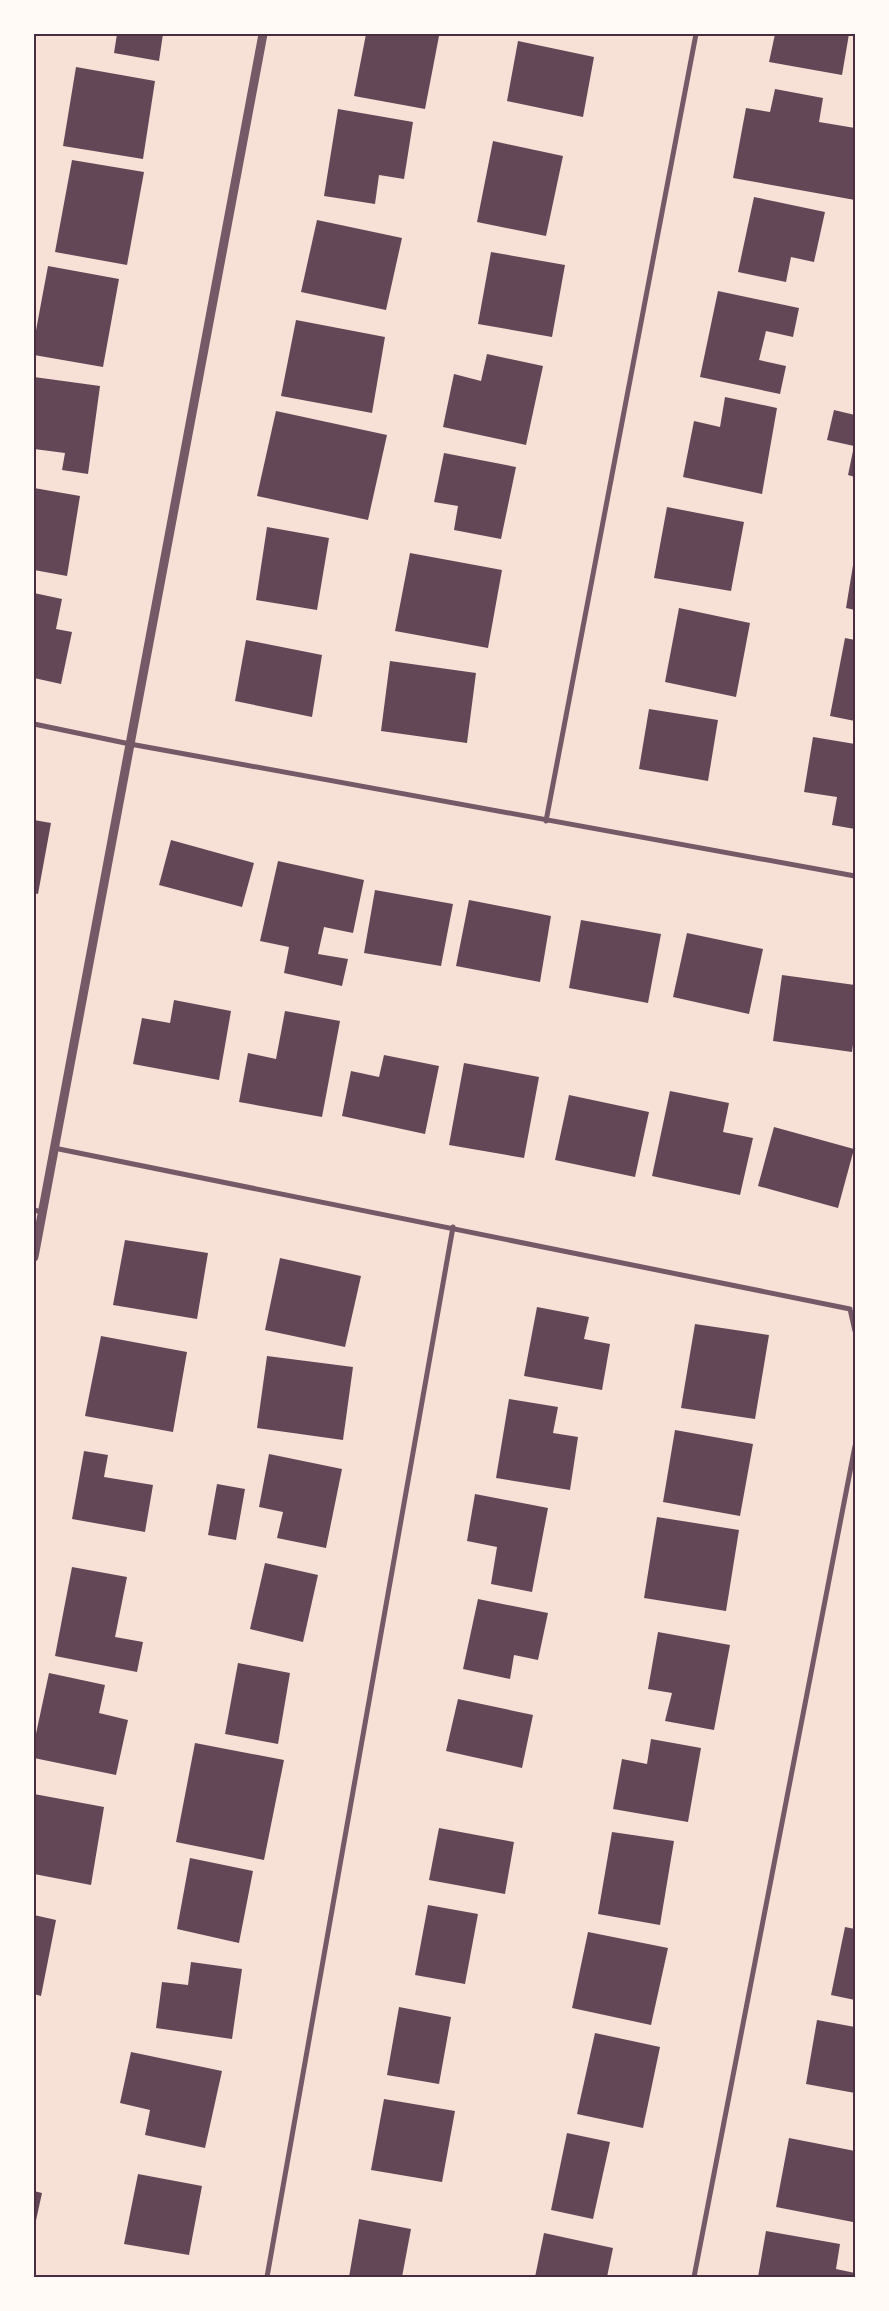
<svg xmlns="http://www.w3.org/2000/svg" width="889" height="2311" viewBox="0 0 889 2311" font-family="'Fira Sans',sans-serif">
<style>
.building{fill:#644757}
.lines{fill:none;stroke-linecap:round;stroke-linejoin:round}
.minor{stroke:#755966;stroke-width:5}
.tertiary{stroke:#755966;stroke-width:9}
.neatline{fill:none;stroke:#4a2c40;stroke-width:2}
</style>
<rect width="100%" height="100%" fill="#f7e1d7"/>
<!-- building -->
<path class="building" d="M117,34H163L159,61L114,53Z
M366,34H426L439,36L425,109L354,96Z
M775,34H849L842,75L769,62Z
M518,41L594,57L583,117L507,101Z
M76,67L155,81L143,159L63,146Z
M775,89L823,98L819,122L855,128V200L733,178L746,108L770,112Z
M338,109L413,122L404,179L379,175L375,204L324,196Z
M493,141L563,156L546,236L477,222Z
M72,160L144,172L127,265L55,252Z
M754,197L825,212L814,262L791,257L786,282L738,272Z
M317,220L402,238L386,310L301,292Z
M491,252L565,265L552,337L478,324Z
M48,266L119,279L103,367L34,355V341Z
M718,291L799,308L793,337L766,331L759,360L786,366L780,394L700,377Z
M296,320L385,337L372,413L281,396Z
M487,354L543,366L526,445L443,427L454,374L481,381Z
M34,377L100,386L88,474L62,470L65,453L34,449Z
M725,397L777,408L762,494L683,477L694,421L720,427Z
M834,410L855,415V477L848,475L854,446L827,440Z
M276,411L387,435L368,520L257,496Z
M444,453L516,467L501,539L454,530L458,506L434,502Z
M34,488L80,496L67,576L34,570Z
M667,507L744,522L731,591L654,578Z
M267,527L329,538L317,610L256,600Z
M410,553L502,570L488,648L395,631Z
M854,559H855V610L846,608Z
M34,593L62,599L56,629L72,632L61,684L34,678Z
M679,608L750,623L736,697L665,682Z
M845,638L855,640V721L830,716Z
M246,640L322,655L312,717L235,701Z
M390,661L476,673L467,743L381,731Z
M649,709L718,720L708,781L639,769Z
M813,737L855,744V829L832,825L837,797L804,792Z
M34,820L51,823L38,894L34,893Z
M171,840L254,863L242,907L159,885Z
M278,861L364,880L353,933L324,927L318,954L348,959L342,986L284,973L289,947L260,941Z
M375,890L453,904L441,966L364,953Z
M469,900L551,916L540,982L456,966Z
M581,920L661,934L648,1003L569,988Z
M687,933L763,949L749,1014L673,997Z
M782,975L855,985V1029L852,1052L773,1041Z
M174,1000L231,1011L219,1080L133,1064L142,1018L170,1023Z
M285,1011L340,1021L322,1117L239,1102L248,1053L276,1059Z
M384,1055L439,1066L425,1134L342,1116L351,1071L379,1077Z
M464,1063L539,1077L524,1158L449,1145Z
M670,1091L729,1103L723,1132L753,1138L740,1195L652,1176Z
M569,1095L649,1112L635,1177L555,1160Z
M774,1127L854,1149L838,1208L758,1186Z
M125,1240L208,1253L197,1319L113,1305Z
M280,1258L361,1276L345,1347L265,1330Z
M537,1307L589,1317L584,1339L610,1344L602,1390L524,1376Z
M695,1324L769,1335L755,1419L681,1408Z
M101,1336L187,1352L173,1432L85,1416Z
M267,1356L353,1367L343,1440L257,1428Z
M509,1399L558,1407L553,1433L578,1437L570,1490L496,1478Z
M675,1430L753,1444L740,1516L663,1502Z
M84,1451L108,1455L104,1477L153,1485L145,1532L72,1519Z
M269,1454L342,1469L326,1548L277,1538L283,1512L259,1507Z
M217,1484L245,1489L236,1540L208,1535Z
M475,1494L548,1508L532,1592L491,1584L497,1547L467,1541Z
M657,1517L739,1530L726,1611L644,1598Z
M265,1563L318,1575L303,1642L250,1629Z
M72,1567L127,1577L115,1637L143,1642L137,1672L55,1656Z
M478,1599L548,1613L538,1660L514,1655L510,1679L463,1669Z
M658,1632L730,1645L714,1730L665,1721L672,1693L648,1689Z
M238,1663L290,1673L278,1744L225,1734Z
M49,1673L105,1685L99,1713L128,1720L116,1775L34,1758V1743Z
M458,1699L533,1715L522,1768L446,1751Z
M651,1739L701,1748L688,1822L613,1809L622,1759L647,1764Z
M195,1743L284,1760L264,1860L176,1842Z
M34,1794L104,1807L91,1885L34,1874Z
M439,1828L514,1842L505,1894L429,1880Z
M612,1832L674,1841L660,1925L598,1914Z
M190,1858L253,1871L239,1943L177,1929Z
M428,1905L478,1914L465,1984L415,1975Z
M34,1915L56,1920L41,1996L34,1994Z
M845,1927L855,1929V2000L831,1995Z
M588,1932L668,1948L651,2025L572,2008Z
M191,1962L242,1969L232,2039L156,2028L162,1982L188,1985Z
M399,2007L451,2017L439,2084L387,2075Z
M817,2020L855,2027V2093L806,2084Z
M595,2033L660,2047L643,2128L577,2114Z
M131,2052L222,2071L205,2148L145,2135L150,2110L120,2103Z
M384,2099L455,2111L442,2182L371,2170Z
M567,2133L610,2142L593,2219L551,2210Z
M789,2138L855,2151V2207L853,2222L776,2207Z
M138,2174L202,2186L189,2255L124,2244Z
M34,2191L42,2193L35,2225L34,2224Z
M359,2219L411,2229L402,2277H349Z
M766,2231L840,2244L836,2269L855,2273V2277H758Z
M544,2233L613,2248L607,2277H535Z"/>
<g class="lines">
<!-- minor -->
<path class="minor" d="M34,724L130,744L855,876
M546,821L696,34
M54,1148L850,1309
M34,1210L42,1212
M850,1309L855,1331
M267,2277L453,1227
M694,2277L855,1446"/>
<!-- tertiary -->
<path class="tertiary" d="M34,1257L263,34"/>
</g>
<!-- border -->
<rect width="889" height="2311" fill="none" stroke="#fffaf5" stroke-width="70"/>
<rect x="35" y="35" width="819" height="2241" class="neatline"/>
</svg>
